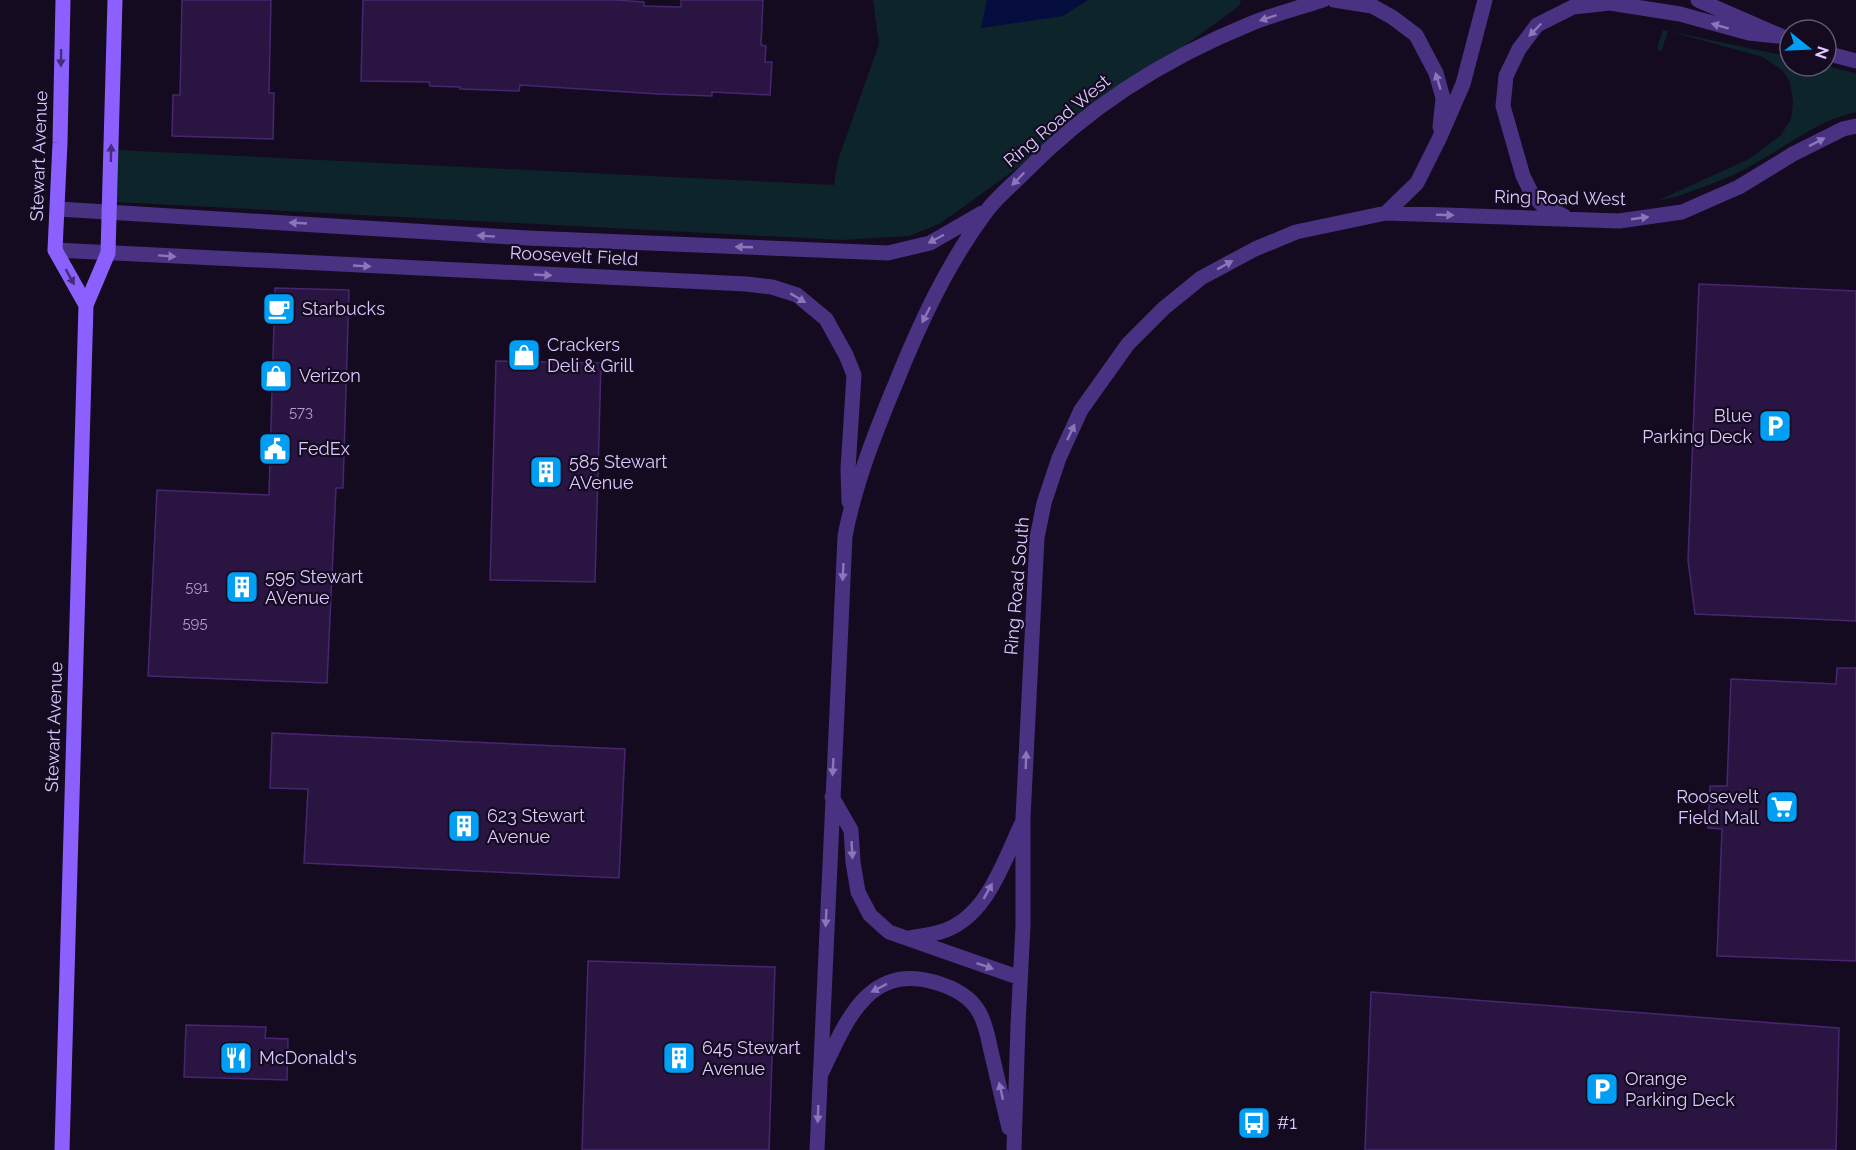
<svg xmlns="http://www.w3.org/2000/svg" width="1856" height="1150" viewBox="0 0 1856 1150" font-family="Raleway,sans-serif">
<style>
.green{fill:#0d242a}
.water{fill:#050c3e}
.building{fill:#2a1542;stroke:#472670;stroke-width:1.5}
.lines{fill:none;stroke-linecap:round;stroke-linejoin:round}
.minor{stroke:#493282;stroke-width:15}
.secondary{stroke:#8c60ff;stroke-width:15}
.oneway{fill:#8c76ba}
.oneway2{fill:#442d79}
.labels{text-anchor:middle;stroke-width:4.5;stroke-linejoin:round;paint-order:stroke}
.number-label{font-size:15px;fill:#b09cd0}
.street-label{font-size:18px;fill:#ddc9ff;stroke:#140b20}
.poi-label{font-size:18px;fill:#ddc9ff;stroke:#140b20;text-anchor:start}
</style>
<rect width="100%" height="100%" fill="#140b20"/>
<!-- green -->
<path class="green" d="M873,0H1241L1239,6L969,203L939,224L909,236L841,240L116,202L117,150L834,185L838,160L879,44Z
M1663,30L1790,57V66H1826L1856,73V112C1818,120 1787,146 1754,164C1735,175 1715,183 1695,190C1683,194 1672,199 1659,200L1749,159L1781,135L1791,119L1793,102L1790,82L1782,70L1763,57L1668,31L1661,52L1657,48Z"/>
<!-- water -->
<path class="water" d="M987,0H1088L1063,16L981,28Z"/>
<!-- building -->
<path class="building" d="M182,0H271L269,93H274L273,139L172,136L173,95H180Z
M363,0H615L644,2V6L681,7V0H763L761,45L766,46L765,62H772L770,95L712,92V96L658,94L520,85L519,91L460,89V87L430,86L429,82L361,81Z
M1699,284L1856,291V621L1695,614L1688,560Z
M275,288L349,290L343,488H336L327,683L148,676L157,490L269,495Z
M496,361L601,363L595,582L490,580Z
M1837,668H1856V961L1717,956L1722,829L1708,828L1710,786H1727L1731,679L1836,684Z
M272,733L625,749L619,878L304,863L308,789L270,788Z
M588,961L775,967L769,1150H582Z
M1371,992L1839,1028L1836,1150H1365Z
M186,1025L266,1027L265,1038L288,1039L287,1080L184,1077Z"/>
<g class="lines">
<!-- minor -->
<path class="minor" d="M1334,0L1372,6L1392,17L1416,35L1436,73L1443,98L1440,127
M1698,0L1790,40
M1826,53L1856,61
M58,209L527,238L888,253L930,243L982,213
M1386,213L1417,183L1439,139L1463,84L1485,0
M1564,216L1543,206L1532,194L1523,176L1503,106L1506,76L1519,49L1537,25L1573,7L1610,3L1680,14L1749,33L1777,36
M55,250L746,284L772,287L797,295L826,319L846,355L854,375L848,469L849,502
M832,797L851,830L853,862L858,892L870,915L889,932L1020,978
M909,938C919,936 930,935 940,932C986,919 1003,863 1021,825
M822,1072C845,1024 867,963 934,982C952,987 970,996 979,1012C986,1024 988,1038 991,1051C997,1077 1003,1102 1009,1128
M817,1150L845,536C855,484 875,433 895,385C919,325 947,264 986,212C996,198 1011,186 1024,173C1087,108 1166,58 1250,24C1274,14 1299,8 1323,0
M1014,1150L1018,1025L1023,926V818L1037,538L1044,503L1059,458L1081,410L1128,344L1164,308L1201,278L1255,249L1296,232L1386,213L1619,221L1682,212L1739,187L1793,154L1843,129L1856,126"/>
<!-- secondary -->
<path class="secondary" d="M63,0L60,143L55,250L86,305
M62,1150L86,305L108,253L115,0"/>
</g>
<!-- one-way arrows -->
<defs><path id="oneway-solid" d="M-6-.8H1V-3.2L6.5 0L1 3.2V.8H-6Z" transform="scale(1.5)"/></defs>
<g class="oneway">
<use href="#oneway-solid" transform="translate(1268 18) rotate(162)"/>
<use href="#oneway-solid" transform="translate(1720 26) rotate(-164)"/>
<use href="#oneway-solid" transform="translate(1535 30) rotate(134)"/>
<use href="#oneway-solid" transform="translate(1438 81) rotate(-107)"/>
<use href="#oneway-solid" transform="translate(1817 142) rotate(-27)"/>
<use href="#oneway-solid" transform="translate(1018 179) rotate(134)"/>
<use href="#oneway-solid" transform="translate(1445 215) rotate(2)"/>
<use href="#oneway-solid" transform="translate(1640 218) rotate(-8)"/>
<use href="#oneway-solid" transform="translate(298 223) rotate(-177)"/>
<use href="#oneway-solid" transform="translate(486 236) rotate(-176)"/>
<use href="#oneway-solid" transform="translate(936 239) rotate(152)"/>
<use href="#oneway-solid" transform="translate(744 247) rotate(-178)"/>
<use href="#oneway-solid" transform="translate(167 256) rotate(4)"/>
<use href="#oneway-solid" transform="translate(1225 265) rotate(-29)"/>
<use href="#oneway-solid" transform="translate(362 266) rotate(3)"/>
<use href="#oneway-solid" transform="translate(543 275) rotate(3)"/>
<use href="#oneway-solid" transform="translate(798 298) rotate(31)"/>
<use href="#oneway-solid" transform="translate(926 315) rotate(117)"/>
<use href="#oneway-solid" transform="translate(1071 432) rotate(-65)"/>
<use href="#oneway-solid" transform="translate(843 572) rotate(93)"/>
<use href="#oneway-solid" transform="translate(1026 760) rotate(-88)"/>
<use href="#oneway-solid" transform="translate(833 767) rotate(93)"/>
<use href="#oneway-solid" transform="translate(852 850) rotate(87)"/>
<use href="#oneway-solid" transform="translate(988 891) rotate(-61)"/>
<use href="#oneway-solid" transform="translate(826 918) rotate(93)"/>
<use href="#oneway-solid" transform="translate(985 966) rotate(19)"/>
<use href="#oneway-solid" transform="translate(879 988) rotate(153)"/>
<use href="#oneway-solid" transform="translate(1001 1091) rotate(-103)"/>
<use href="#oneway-solid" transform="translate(818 1114) rotate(92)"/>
</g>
<g class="oneway2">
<use href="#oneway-solid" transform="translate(61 58) rotate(91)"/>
<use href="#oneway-solid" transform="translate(111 153) rotate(-89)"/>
<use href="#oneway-solid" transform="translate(70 277) rotate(61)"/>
</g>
<!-- icons -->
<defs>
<g id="cafe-square" transform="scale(1.725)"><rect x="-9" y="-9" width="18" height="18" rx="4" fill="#009ff4" stroke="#140b20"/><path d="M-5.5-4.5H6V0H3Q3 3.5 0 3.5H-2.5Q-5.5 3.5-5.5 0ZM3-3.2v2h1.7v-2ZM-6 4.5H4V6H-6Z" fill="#fff"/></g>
<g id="shop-square" transform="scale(1.725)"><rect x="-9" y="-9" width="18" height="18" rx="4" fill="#009ff4" stroke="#140b20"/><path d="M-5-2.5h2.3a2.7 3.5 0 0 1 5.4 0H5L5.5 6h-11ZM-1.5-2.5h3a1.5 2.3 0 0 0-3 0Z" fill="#fff"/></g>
<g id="parking-square" transform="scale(1.725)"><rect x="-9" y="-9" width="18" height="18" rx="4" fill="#009ff4" stroke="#140b20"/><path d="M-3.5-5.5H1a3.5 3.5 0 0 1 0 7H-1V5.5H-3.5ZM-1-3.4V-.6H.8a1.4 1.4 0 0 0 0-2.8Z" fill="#fff"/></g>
<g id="civic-square" transform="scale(1.725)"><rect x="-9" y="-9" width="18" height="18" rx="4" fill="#009ff4" stroke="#140b20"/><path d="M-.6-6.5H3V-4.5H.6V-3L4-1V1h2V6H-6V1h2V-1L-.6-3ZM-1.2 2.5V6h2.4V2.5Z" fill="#fff"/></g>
<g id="building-square" transform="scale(1.725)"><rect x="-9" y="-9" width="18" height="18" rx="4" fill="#009ff4" stroke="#140b20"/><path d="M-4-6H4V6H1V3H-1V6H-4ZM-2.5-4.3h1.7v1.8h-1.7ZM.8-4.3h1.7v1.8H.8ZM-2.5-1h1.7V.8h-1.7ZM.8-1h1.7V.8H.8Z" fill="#fff"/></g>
<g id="supermarket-square" transform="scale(1.725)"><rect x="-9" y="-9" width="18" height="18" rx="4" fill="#009ff4" stroke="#140b20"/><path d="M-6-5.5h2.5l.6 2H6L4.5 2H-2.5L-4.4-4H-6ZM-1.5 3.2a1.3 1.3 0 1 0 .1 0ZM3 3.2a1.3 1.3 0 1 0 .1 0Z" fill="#fff"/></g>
<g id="restaurant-square" transform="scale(1.725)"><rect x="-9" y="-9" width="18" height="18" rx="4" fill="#009ff4" stroke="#140b20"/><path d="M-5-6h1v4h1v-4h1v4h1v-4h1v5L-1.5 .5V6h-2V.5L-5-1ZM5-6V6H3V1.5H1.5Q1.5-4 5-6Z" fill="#fff"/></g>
<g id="bus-square" transform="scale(1.725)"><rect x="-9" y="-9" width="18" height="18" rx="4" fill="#009ff4" stroke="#140b20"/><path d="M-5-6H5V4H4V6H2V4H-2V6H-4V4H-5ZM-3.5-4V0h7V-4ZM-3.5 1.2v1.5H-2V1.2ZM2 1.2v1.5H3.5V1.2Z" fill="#fff"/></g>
</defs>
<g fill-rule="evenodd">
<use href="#cafe-square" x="279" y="309"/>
<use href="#shop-square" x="524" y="355"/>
<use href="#shop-square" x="276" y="376"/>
<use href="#parking-square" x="1775" y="426"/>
<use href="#civic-square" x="275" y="449"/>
<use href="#building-square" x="546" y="472"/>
<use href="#building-square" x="242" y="587"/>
<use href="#supermarket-square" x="1782" y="807"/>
<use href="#building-square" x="464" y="826"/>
<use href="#restaurant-square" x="236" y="1058"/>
<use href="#building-square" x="679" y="1058"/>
<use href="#parking-square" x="1602" y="1089"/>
<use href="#bus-square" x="1254" y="1123"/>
</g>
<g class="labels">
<!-- number labels -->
<g class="number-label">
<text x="301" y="417">573</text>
<text x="197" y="592">591</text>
<text x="195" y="628">595</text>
</g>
<!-- street labels -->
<g class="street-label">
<text transform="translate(1057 121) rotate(-40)" y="6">Ring Road West</text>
<text transform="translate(39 156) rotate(-88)" y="6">Stewart Avenue</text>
<text transform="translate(1560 198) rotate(1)" y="6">Ring Road West</text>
<text transform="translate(574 256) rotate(3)" y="6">Roosevelt Field</text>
<text transform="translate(1017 586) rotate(-85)" y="6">Ring Road South</text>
<text transform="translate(54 727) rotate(-88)" y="6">Stewart Avenue</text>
</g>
<!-- poi labels -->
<g class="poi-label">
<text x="302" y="315">Starbucks</text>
<text x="547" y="351">Crackers<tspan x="547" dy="21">Deli &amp; Grill</tspan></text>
<text x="299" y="382">Verizon</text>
<text x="1752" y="422" text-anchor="end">Blue<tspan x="1752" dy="21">Parking Deck</tspan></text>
<text x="298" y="455">FedEx</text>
<text x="569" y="468">585 Stewart<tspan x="569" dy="21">AVenue</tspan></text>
<text x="265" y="583">595 Stewart<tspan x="265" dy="21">AVenue</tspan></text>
<text x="1759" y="803" text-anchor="end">Roosevelt<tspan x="1759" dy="21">Field Mall</tspan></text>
<text x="487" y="822">623 Stewart<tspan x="487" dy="21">Avenue</tspan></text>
<text x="702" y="1054">645 Stewart<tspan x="702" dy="21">Avenue</tspan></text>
<text x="259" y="1064">McDonald's</text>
<text x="1625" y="1085">Orange<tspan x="1625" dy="21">Parking Deck</tspan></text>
<text x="1277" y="1129">#1</text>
</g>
</g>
<!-- north arrow -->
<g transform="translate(1808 48) rotate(108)"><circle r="28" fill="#140b20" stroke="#645779" stroke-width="1.5"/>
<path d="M0-4.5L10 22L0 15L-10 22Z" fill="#009ff4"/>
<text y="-9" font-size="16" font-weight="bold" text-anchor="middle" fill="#ddc9ff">N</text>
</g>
</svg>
